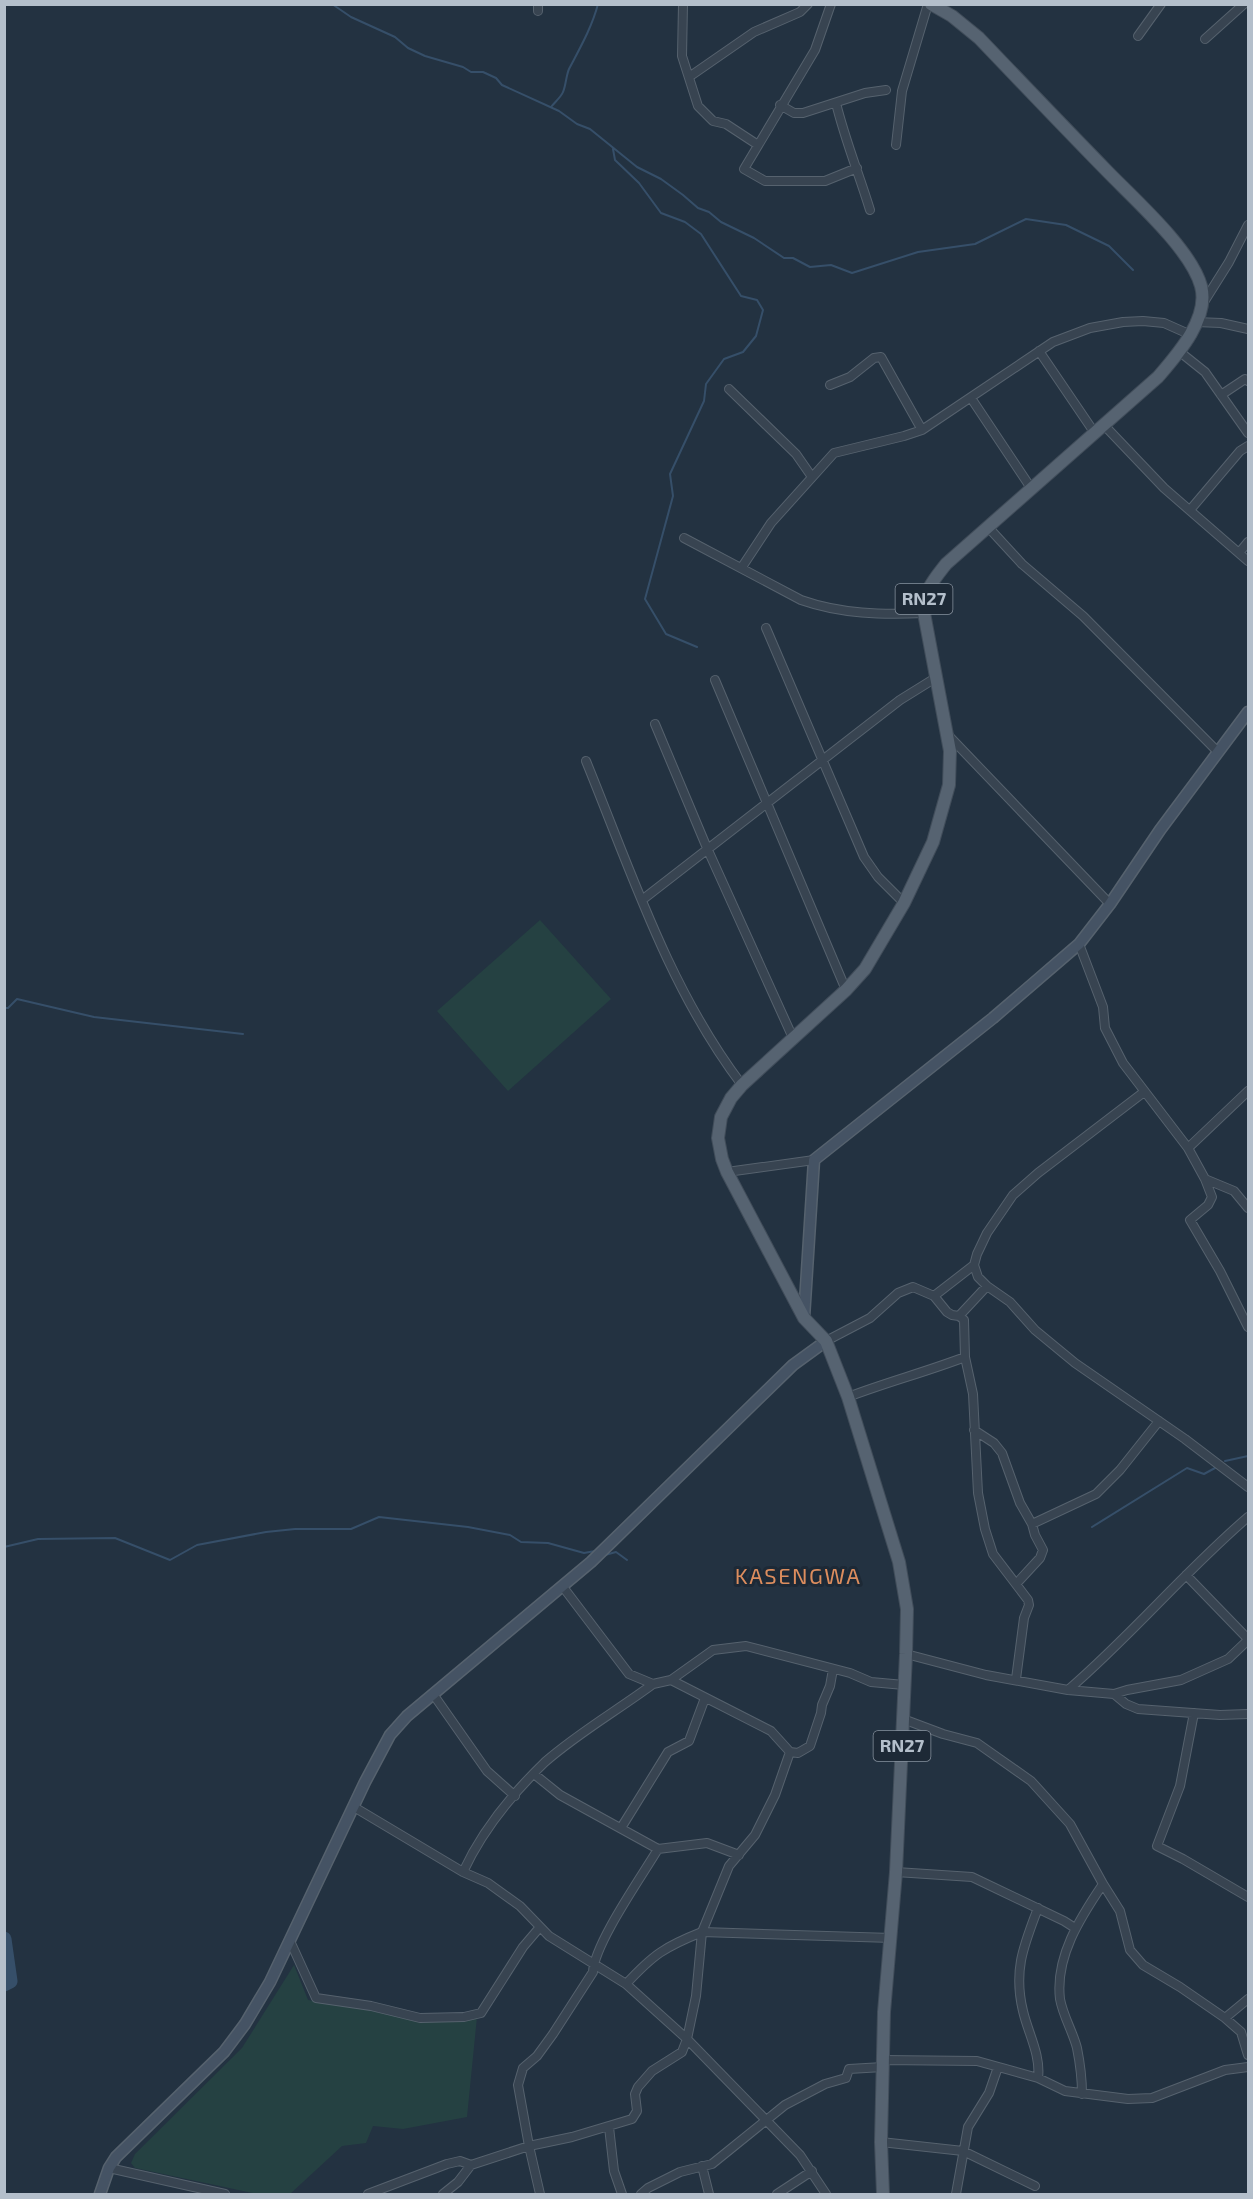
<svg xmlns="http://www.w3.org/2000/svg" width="1253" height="2199" viewBox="0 0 1253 2199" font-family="'Exo 2',sans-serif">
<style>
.green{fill:#254142}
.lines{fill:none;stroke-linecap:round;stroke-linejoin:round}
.stream{stroke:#364f69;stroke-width:2}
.river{stroke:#364f69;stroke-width:15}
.street-casing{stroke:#56626e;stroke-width:10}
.secondary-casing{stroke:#56626e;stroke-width:13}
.primary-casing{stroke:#414d5a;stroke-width:14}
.street{stroke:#384451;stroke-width:8}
.secondary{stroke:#455364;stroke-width:10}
.primary{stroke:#566371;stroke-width:12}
.labels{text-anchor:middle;stroke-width:6;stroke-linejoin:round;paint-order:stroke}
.shield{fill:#1d2936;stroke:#87929e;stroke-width:1.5}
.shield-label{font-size:18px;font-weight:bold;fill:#b4bfcb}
.quarter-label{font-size:22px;letter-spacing:1.5px;fill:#dc8d5e;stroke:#1d2936}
</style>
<rect width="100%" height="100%" fill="#233241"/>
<!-- green -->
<path class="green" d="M540,920L611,999L508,1091L437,1011Z
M294,1965L308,2000L422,2019L477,2017L467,2117L403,2129L373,2126L366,2143L342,2146L290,2194H257L135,2168L131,2163L135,2154L242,2048Z"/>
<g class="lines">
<!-- stream -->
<path class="stream" d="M332,4L351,17L395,37L408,48L425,56L463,67L471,72H483L496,78L502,85L559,111L577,124L590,129L637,167L661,179L683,195L698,208L709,212L721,222L754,238L784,258H793L810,267L831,265L852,273L918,252L975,244L1026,219L1066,225L1109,246L1133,270
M551,107C555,102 561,97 563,92C566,85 566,76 569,69C580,48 592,27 598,4
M613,149L615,160L639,183L661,213L685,222L701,234L741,296L757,300L763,310L756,336L743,352L724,359L706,384L704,401L670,474L673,496L645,599L666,634L697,647
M4,1008H8L17,999L94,1017L243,1034
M1225,1461L1248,1456
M1092,1527L1187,1468L1204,1474L1215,1468
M4,1547L38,1539L115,1538L170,1560L197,1545L266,1532L295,1529H351L379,1517L468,1527L510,1535L521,1542L548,1543L584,1553L595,1551
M605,1555L616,1552L627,1560"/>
<!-- river -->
<path class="river" d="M4,1939L10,1981L4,1984"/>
<!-- street casing -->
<g class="street-casing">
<path id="street" d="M538,4V11
M683,4L682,56L698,106L713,121L726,124L758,145
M831,4L815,50L744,169L765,181H825L857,168
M1138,36L1161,4
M1205,39L1244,4
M689,77L754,32L800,12L808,4
M836,103C845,140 859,174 870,210
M780,105L794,113H803L865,93L886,90
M896,145L902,91L928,4
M1202,305L1229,262L1248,225
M1196,322L1221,323L1248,329
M1039,351L1094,432
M1180,352L1205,372L1248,433
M830,385L850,377L874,358L881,357L922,430
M729,389L796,454L812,477
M1221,395L1245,379L1248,381
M971,398L1031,488
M1103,424L1164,488L1248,561
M1190,510L1240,451L1248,446
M988,527L1022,564L1083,616L1218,752
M684,538L801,600C841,614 882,615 924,613
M1239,553L1248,542
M742,567L771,523L834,453L904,436L922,430L1053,342L1090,328L1123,322L1143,321L1164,323L1191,335
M766,628L864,857L878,877L904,903
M715,680L846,990
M655,724L707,848L793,1038
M948,735L1110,904
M586,761C631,871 669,989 742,1085
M642,900L900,700L937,677
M1079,944L1103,1007L1105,1028L1123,1063L1188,1148L1205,1179L1234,1191L1248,1208
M1144,1092L1038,1173L1013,1195L987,1233L977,1254L974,1265L978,1277L987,1286L1010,1302L1035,1330L1075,1363L1185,1439L1248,1487
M1188,1148L1248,1091
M727,1172L814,1160
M1205,1179L1212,1197L1208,1205L1190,1220L1220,1271L1248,1327
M934,1296L974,1265
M959,1316L987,1286
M826,1341L870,1318L898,1293L913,1287L934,1296L947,1312L952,1315L959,1316L964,1320L965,1357L973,1394L978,1493L985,1529L993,1554L1028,1600L1029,1605L1024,1618L1016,1679
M848,1397C887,1382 926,1372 965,1357
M974,1430L994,1443L1002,1453L1020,1503L1032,1524
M1186,1575L1248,1639
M1016,1584L1040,1558L1043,1550L1035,1535L1032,1524L1096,1494L1120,1470L1159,1421
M563,1587L629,1674L653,1684
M906,1654L986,1675L1068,1690L1114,1694L1126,1704L1138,1709L1220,1715L1248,1714
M671,1680L771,1731L790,1752
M1068,1690C1131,1636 1185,1571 1248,1517
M433,1694L487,1771L515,1796
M1114,1694L1127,1690L1181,1680L1228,1659L1248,1640
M1194,1713L1180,1786L1157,1846L1183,1859L1248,1897
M903,1719L943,1734L977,1743L1031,1781L1070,1824L1103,1884L1120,1911L1130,1950L1143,1965L1180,1987L1225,2018L1241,2032L1248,2055
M790,1752L798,1753L810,1746L821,1713L822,1705L830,1686L833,1669
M534,1774L560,1795L658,1849L707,1843L739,1855
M354,1807L463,1872L488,1883L520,1906L549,1936L626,1984L687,2039L800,2155L826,2194
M621,1828L668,1752L689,1741L705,1698
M463,1872C482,1831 513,1793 545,1762C578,1733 618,1710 653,1684L671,1680L713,1650L746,1646L850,1673L871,1682L904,1685
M896,1872L972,1877L1064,1921L1075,1928
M1038,1908C1024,1945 1013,1970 1023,2011C1028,2033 1041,2055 1038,2078
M290,1941L316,1998L371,2006L420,2018L464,2017L481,2013L523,1947L540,1927
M626,1984C653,1955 664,1947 702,1932L892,1938
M1225,2018L1248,1999
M883,2060L977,2061L1038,2078L1065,2091L1128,2099L1152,2098L1225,2070L1248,2067
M1082,2094C1082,2078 1080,2063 1077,2048C1073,2032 1063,2016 1060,1999C1055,1957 1080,1918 1103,1884
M609,2127L614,2171L622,2194
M881,2142L963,2151L1035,2186
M702,2166L709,2194
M109,2168L225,2194
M368,2194L447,2164L460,2161L471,2165L529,2146L572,2137L632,2119L637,2111L635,2094L638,2087L652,2071L682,2052L687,2039L696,1996L702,1932L729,1866L755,1835L775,1795L790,1752
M443,2194L458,2182L471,2165
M540,2194L529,2146L518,2085L523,2068L537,2056L553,2034L593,1972C594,1944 642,1876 658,1849
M641,2194L648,2188L680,2172L712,2164L785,2105L825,2084L846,2078L849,2069L883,2067
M777,2194L812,2171
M956,2194L968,2127L989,2093L998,2067"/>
</g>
<!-- secondary casing -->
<g class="secondary-casing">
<path id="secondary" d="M804,1318L814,1160L993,1018L1079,944L1110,904L1160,830L1248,712
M100,2194L109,2168L116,2157L224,2052L245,2024L270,1982L365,1782L390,1735L407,1716L591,1562L793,1365L826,1341"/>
</g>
<!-- primary casing -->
<g class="primary-casing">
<path id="primary" d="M883,2194L881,2142L884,2012L896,1872L906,1654L907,1609L899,1562L848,1397L826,1341L804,1318L727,1172L722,1159L718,1138L721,1117L731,1098L742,1085L846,990L865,969L904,903L933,842L949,785L950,751L924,613C925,589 932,582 946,564L1158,377C1177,355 1210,318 1201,286C1191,249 1133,198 1106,170C1063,126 1021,82 979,38L952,16L931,4"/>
</g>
<!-- street -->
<use href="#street" class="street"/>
<!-- secondary -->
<use href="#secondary" class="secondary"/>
<!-- primary -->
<use href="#primary" class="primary"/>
</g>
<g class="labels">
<!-- shield labels -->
<g class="shield">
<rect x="895.5" y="584" width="57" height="30" rx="4.5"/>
<rect x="873.5" y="1731" width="57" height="30" rx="4.5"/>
</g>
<g class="shield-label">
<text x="924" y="605">RN27</text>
<text x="902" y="1752">RN27</text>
</g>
<!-- quarter labels -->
<g class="quarter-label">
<text x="798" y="1584">KASENGWA</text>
</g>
</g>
<!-- border -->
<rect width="1253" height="2199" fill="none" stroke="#b4bfcb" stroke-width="12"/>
</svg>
